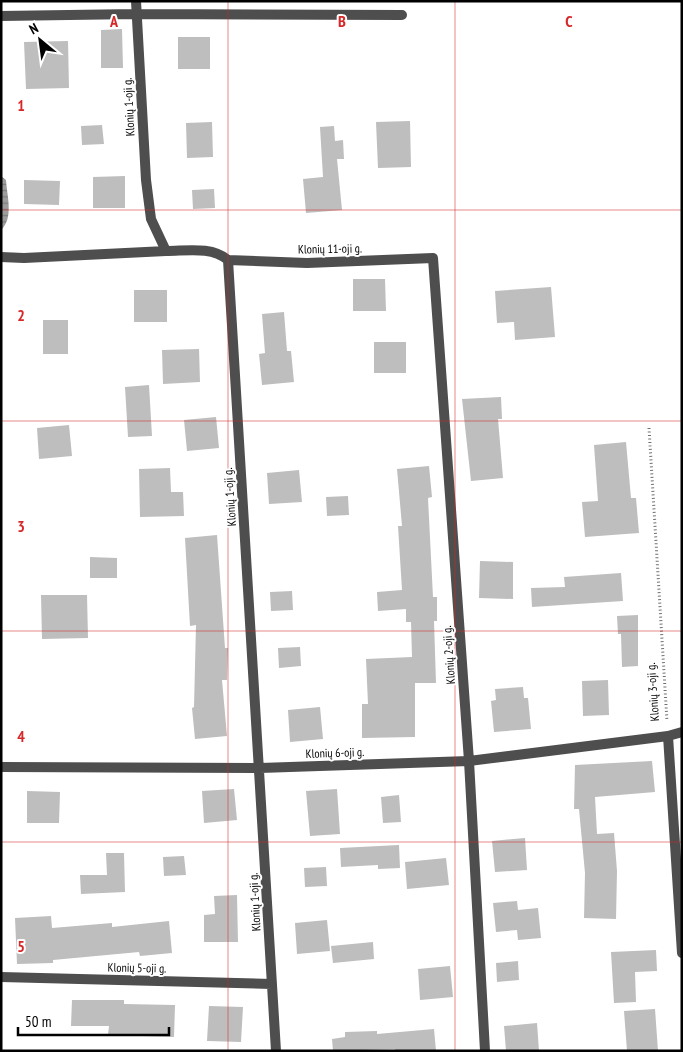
<svg xmlns="http://www.w3.org/2000/svg" width="683" height="1052" viewBox="0 0 683 1052" font-family="'PT Sans Narrow',sans-serif">
<style>
.water{fill:url(#water-rules)}
.building{fill:#bebebe}
.lines{fill:none;stroke-linecap:round;stroke-linejoin:round}
.path{stroke:#707070;stroke-width:3;stroke-dasharray:1 2.5;stroke-linecap:butt}
.street{stroke:#4e4e4e;stroke-width:10}
.grid{fill:none;stroke:#d62828;stroke-width:1;stroke-opacity:0.55}
.labels{text-anchor:middle;stroke-width:4;stroke-linejoin:round;paint-order:stroke}
.street-label{font-size:12px;fill:#000;stroke:#fff}
.grid-label{font-size:16px;text-anchor:middle;font-weight:bold;fill:#d62828;stroke:#fff;stroke-width:4;stroke-linejoin:round;paint-order:stroke}
</style>
<defs>
<pattern id="water-rules" width="6" height="5" patternUnits="userSpaceOnUse" patternTransform="scale(1.25)"><rect width="6" height="5" fill="#9c9c9c"/><path d="M0 2.5h6" fill="none" stroke="#7d7d7d"/></pattern>
</defs>
<rect width="100%" height="100%" fill="#fff"/>
<!-- water -->
<path class="water" d="M1,176L6,180C7,196 14,218 1,230Z"/>
<!-- building -->
<path class="building" d="M122,29L123,68H101V30Z
M178,37H210V69H178Z
M68,41L69,88L26,89L24,42Z
M410,121L411,167L378,168L376,122Z
M212,122L213,157L187,158L186,123Z
M102,125L104,144L82,145L81,126Z
M334,126L335,141L343,140L344,159H337L342,210L306,213L303,179L323,177L320,127Z
M125,176V208H93V177Z
M24,180L60,181L59,205L24,204Z
M214,189L215,208L193,209L192,190Z
M353,279H385L386,311H353Z
M551,287L555,337L515,340L514,322L497,323L495,291Z
M134,290H167V322H134Z
M284,312L287,351H291L294,382L262,385L259,354L265,353L262,314Z
M43,320H68V354H43Z
M374,342H406V373H374Z
M199,349L200,382L163,384L162,350Z
M149,385L152,436L128,437L125,387Z
M501,397L502,419H498L503,478L471,481L462,399Z
M216,417L219,448L187,451L184,420Z
M69,425L72,456L39,459L37,428Z
M626,442L631,498H636L639,533L585,537L582,502L598,501L594,445Z
M429,466L432,497L428,498L433,597H437V621H434L436,683H415V737L362,738V704H368L366,659L412,657L411,622H406V609L378,611L377,592L402,590L398,526H402L397,469Z
M170,468L171,492H183L184,516L140,517L139,469Z
M299,470L302,502L269,504L267,473Z
M348,496L349,515L327,516L326,497Z
M217,535L225,648H228L227,680H222L227,736L195,739L192,708L194,707L196,625L190,626L185,538Z
M90,557L117,558V578H90Z
M480,561L513,562V599L479,598Z
M621,573L623,601L532,607L531,588L565,587L564,577Z
M292,591L293,610L271,611L270,592Z
M41,595H87L88,638L42,639Z
M638,615V666L622,667L621,634H618L617,616Z
M300,647L301,666L279,668L278,648Z
M608,680L609,715L583,716L582,681Z
M523,687L524,698H528L531,729L494,732L491,701L496,700L495,689Z
M320,707L323,739L290,742L288,710Z
M652,761L655,792L595,797L597,834L614,833L617,871L616,919L584,918L585,873L579,809H574L575,765Z
M234,789L237,820L204,823L202,791Z
M337,789L340,834L310,836L306,791Z
M27,791L60,792L59,823H27Z
M399,795L401,822L383,823L381,797Z
M525,838L527,870L495,872L492,841Z
M399,845L400,868L378,869V865L341,867L340,848Z
M106,853H124L125,892L81,894L80,875H107Z
M184,856L186,875L164,876L163,857Z
M446,858L449,885L407,889L405,862Z
M326,867L327,886L305,887L304,868Z
M237,895L238,942H204V915L215,914L214,896Z
M517,901L518,910L538,908L541,938L518,940L517,930L496,932L493,903Z
M51,916L52,928L112,923V927L169,921L172,953L140,956L139,952L53,960V963L17,964L15,918Z
M327,920L330,951L297,954L295,923Z
M373,942L374,959L333,963L331,946Z
M656,950L657,971L635,972L636,1002L614,1003L611,952Z
M518,961L519,980L497,982L496,963Z
M450,966L453,997L420,1000L418,969Z
M72,1000H124V1004L175,1005L174,1037L108,1035L109,1026H71Z
M209,1006L243,1007L241,1042L207,1041Z
M655,1009L658,1051H627L624,1011Z
M537,1023L539,1051H506L504,1026Z
M434,1029L436,1051H395V1049L333,1051L332,1039L345,1037V1032L377,1031V1034Z"/>
<g class="lines">
<!-- path -->
<path class="path" d="M649,428L667,721"/>
<!-- street -->
<path class="street" d="M136,1L146,180L151,219L166,251C187,251 211,246 228,260L276,1051
M1,16L136,14L402,15
M1,257L24,258L166,251
M228,260L307,263L433,258L469,761L485,1051
M668,736L682,953
M1,767L260,768L469,761L668,736L682,732
M1,977L272,984"/>
</g>
<!-- grid -->
<path class="grid" d="M228,1V1051M455,1V1051M1,210H682M1,421H682M1,631H682M1,842H682"/>
<g class="labels">
<!-- street labels -->
<g class="street-label">
<text transform="translate(129 107) rotate(-93)" y="4">Klonių 1-oji g.</text>
<text transform="translate(330 249) rotate(-1)" y="4">Klonių 11-oji g.</text>
<text transform="translate(230 497) rotate(-94)" y="4">Klonių 1-oji g.</text>
<text transform="translate(449 655) rotate(-94)" y="4">Klonių 2-oji g.</text>
<text transform="translate(653 692) rotate(-94)" y="4">Klonių 3-oji g.</text>
<text transform="translate(335 753) rotate(-2)" y="4">Klonių 6-oji g.</text>
<text transform="translate(255 902) rotate(-93)" y="4">Klonių 1-oji g.</text>
<text transform="translate(137 968) rotate(1)" y="4">Klonių 5-oji g.</text>
</g>
</g>
<g class="grid-label">
<text x="114" y="27">A</text>
<text x="342" y="27">B</text>
<text x="569" y="27">C</text>
<text x="21" y="111">1</text>
<text x="21" y="321">2</text>
<text x="21" y="532">3</text>
<text x="21" y="742">4</text>
<text x="21" y="952">5</text>
</g>
<!-- border -->
<rect width="683" height="1052" fill="none" stroke="#000000" stroke-width="5"/>
<!-- north arrow -->
<g transform="translate(40 40) rotate(331)" stroke="#ffffff" stroke-width="4" paint-order="stroke">
<path d="M0-4L9 19L0 12L-9 19Z" fill="#000000"/>
<text y="-8" font-size="14" font-weight="bold" text-anchor="middle" fill="#000000">N</text>
</g>
<!-- scale -->
<path d="M18 1027v8h151v-8" fill="none" stroke="#000000" stroke-width="2.5"/>
<text x="25" y="1027" font-size="15" fill="#000000" stroke="#ffffff" stroke-width="4" paint-order="stroke">50 m</text>
</svg>
